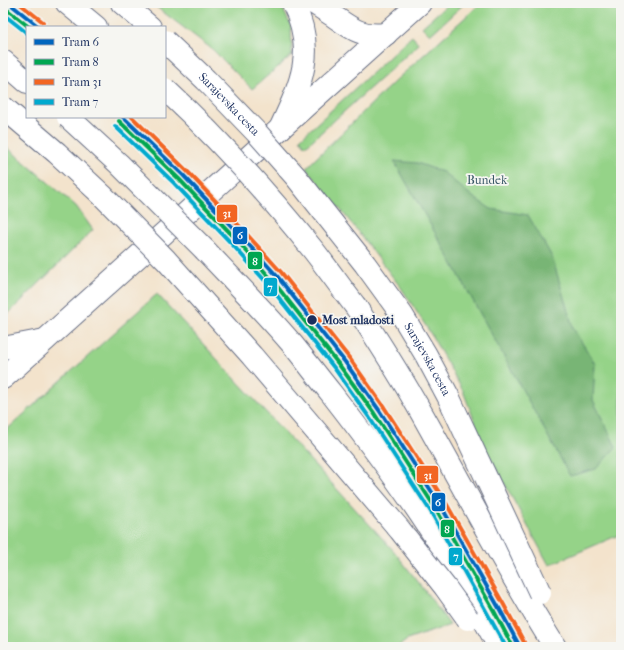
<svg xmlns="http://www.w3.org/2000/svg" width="624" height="650" viewBox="0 0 624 650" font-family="'IM FELL French Canon',serif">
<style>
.green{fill:#95d388;stroke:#588173}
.forest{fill:#78b574;stroke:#4a7269}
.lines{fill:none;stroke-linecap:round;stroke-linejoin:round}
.tertiary-casing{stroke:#676e84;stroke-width:24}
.secondary-casing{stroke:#676e84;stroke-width:24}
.tertiary{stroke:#fff;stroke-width:22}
.secondary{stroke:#fff;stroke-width:22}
.secondary-bridge-casing{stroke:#676e84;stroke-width:24;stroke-linecap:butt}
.secondary-bridge{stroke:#fff;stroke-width:22}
.tram-1-casing{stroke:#f6f6f2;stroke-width:7}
.tram-2-casing{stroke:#f6f6f2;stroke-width:7}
.tram-3-casing{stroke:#f6f6f2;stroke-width:7}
.tram-4-casing{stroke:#f6f6f2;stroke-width:7}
.tram-1{stroke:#0065bd;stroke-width:4}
.tram-2{stroke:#00a651;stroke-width:4}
.tram-3{stroke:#f26522;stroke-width:4}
.tram-4{stroke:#00a9ce;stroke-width:4}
.stop-dot{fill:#1b2f5e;stroke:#f6f6f2;stroke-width:1.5}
.labels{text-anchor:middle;stroke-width:3.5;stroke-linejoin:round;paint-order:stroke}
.street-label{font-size:12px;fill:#1b2f5e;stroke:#f6f6f2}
.park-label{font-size:12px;fill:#3a5868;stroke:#f6f6f2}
.stop-label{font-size:12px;font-weight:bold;fill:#1b2f5e;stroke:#f6f6f2;text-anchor:start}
.line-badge{stroke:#f6f6f2;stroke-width:1.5}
.badge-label{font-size:11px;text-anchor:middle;font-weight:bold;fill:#fff}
</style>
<rect width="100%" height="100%" fill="#f6f6f2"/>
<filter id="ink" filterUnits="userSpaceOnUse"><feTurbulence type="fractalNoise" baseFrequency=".025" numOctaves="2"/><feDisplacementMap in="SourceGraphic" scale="8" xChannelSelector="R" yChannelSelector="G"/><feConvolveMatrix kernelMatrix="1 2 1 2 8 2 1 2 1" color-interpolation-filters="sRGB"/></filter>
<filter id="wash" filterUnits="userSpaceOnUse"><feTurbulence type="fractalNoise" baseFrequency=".012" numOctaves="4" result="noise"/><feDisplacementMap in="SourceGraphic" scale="16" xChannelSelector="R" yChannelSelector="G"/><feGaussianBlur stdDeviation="0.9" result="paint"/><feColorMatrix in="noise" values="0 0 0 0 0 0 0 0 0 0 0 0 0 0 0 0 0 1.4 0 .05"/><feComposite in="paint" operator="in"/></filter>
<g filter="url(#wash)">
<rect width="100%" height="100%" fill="#f3e3cc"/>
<!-- green -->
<path class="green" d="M151,3H280L291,26L292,55L252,89L212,49Z
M449,3H465L430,35L422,27Z
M481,3H621V534L549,565L485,448L463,391L429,331L402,289L348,219L306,168L395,81Z
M412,36L419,44L306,146L300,139Z
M3,144L76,206L93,230L3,319Z
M157,294L393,550L423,588L450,625L407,640L398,647H3V433Z"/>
<!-- forest -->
<path class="forest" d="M394,161L417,163L443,172L473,197L491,209L528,215L552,257L573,328L595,364L593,400L616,447L596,469L570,476L450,259Z"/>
</g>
<g filter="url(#ink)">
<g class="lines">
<!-- tertiary casing -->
<g class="tertiary-casing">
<path id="tertiary" d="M3,378L420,3"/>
</g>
<!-- secondary casing -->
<g class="secondary-casing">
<path id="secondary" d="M67,3L96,27
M122,3L150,27
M314,3C320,7 326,11 332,15C352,29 361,37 386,34
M3,61L27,82
M280,129C301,84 317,51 293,3
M205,250C234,281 265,312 293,345C306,361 318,377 331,393C366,438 401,484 432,532C456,569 478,608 499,647
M356,307C377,339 398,372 417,405C463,486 505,568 555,647
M3,348L45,340"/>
</g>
<!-- tertiary -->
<use href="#tertiary" class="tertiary"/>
<!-- secondary -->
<use href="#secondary" class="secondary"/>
<!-- secondary-bridge casing -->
<g class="secondary-bridge-casing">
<g id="secondary-bridge">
<path id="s1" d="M165,41L206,80L257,133L296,177L365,264L402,315L426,355L448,396L540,593"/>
<path d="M165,89C219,139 268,194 314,251C328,269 342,289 356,307"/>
<path d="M3,107L57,153L102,195L166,260L252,356L400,530L445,587L468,619"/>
<path d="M68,117L119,164L205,250"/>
</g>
</g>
<!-- secondary-bridge -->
<use href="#secondary-bridge" class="secondary-bridge"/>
<!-- tram-1 casing -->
<g class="tram-1-casing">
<path id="tram-1" d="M9,3L39,27
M123,117L183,175L239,234L277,276L345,362L379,410L441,506L499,608L520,647"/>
</g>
<!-- tram-2 casing -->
<g class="tram-2-casing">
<path id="tram-2" d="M5,8L29,27
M119,121L179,179L235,238L272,280L340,366L374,413L436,509L494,611L513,647"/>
</g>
<!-- tram-3 casing -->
<g class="tram-3-casing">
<path id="tram-3" d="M19,3L43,22
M132,117L187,171L243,230L281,272L350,359L384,407L446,503L504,605L525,644"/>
</g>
<!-- tram-4 casing -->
<g class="tram-4-casing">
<path id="tram-4" d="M3,14L27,33
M115,126L174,183L230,242L268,284L335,369L369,417L431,512L506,647"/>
</g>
<!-- tram-1 -->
<use href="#tram-1" class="tram-1"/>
<!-- tram-2 -->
<use href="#tram-2" class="tram-2"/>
<!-- tram-3 -->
<use href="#tram-3" class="tram-3"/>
<!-- tram-4 -->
<use href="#tram-4" class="tram-4"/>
</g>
</g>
<!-- markers -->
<circle class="stop-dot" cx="312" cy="320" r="5.5"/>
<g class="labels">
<!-- street labels -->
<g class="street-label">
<text dy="4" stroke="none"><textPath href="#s1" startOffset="90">Sarajevska cesta</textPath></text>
<text dy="4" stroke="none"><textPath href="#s1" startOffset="414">Sarajevska cesta</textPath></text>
</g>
<!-- park labels -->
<g class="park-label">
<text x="487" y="184">Bundek</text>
</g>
<!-- stop labels -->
<g class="stop-label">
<text x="322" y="324">Most mladosti</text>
</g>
</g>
<g class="line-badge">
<rect x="216" y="204" width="22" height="19" rx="4" fill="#f26522"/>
<rect x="232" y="226" width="16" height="19" rx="4" fill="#0065bd"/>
<rect x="247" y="251" width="16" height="19" rx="4" fill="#00a651"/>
<rect x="263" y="277" width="15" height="20" rx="4" fill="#00a9ce"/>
<rect x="416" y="465" width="23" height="19" rx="4" fill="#f26522"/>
<rect x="431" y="492" width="15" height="20" rx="4" fill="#0065bd"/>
<rect x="440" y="519" width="15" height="19" rx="4" fill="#00a651"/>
<rect x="448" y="547" width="15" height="19" rx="4" fill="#00a9ce"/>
</g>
<g class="badge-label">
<text x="227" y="217">31</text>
<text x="240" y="239">6</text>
<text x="255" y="265">8</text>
<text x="270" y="291">7</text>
<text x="428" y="479">31</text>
<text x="438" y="506">6</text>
<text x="447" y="533">8</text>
<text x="456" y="560">7</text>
</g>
<!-- margin -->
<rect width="624" height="650" fill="none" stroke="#f6f6f2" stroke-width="16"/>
<!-- legend -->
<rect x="26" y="26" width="140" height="92" fill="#f6f6f2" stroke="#9ea6b7"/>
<rect x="34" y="39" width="20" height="6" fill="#0065bd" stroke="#9ea6b7"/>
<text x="62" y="46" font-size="12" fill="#1b2f5e">Tram 6</text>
<rect x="34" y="59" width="20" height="6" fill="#00a651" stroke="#9ea6b7"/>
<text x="62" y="66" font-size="12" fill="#1b2f5e">Tram 8</text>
<rect x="34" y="79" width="20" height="6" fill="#f26522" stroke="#9ea6b7"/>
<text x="62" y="86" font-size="12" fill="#1b2f5e">Tram 31</text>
<rect x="34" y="99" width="20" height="6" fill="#00a9ce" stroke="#9ea6b7"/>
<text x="62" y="106" font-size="12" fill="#1b2f5e">Tram 7</text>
</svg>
